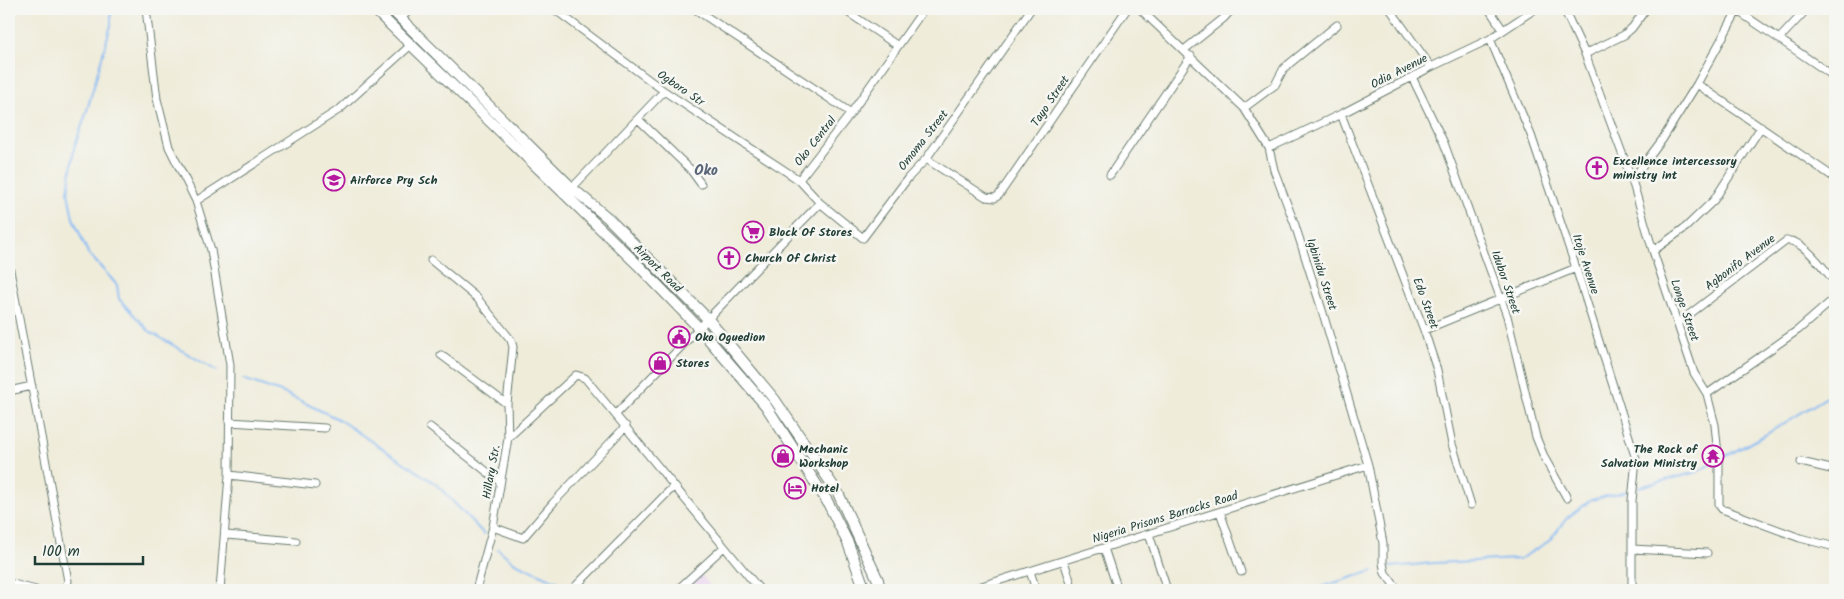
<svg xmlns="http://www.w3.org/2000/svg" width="1844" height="599" viewBox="0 0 1844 599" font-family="Kalam,sans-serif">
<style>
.built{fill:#e9d2ee}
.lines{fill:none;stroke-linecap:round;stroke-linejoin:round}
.stream{stroke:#86baf4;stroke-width:2}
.minor-casing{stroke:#687a6e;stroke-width:9}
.secondary-casing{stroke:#687a6e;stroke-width:12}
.minor{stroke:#fff;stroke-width:7}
.secondary{stroke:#fff;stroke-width:10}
.labels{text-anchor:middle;stroke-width:5;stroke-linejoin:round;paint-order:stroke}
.street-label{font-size:12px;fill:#1f3d34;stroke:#f6f6f2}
.poi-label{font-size:12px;font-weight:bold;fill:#1f3d34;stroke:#f6f6f2;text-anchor:start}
.quarter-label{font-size:15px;font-weight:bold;fill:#586477;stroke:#f6f6f2}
</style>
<rect width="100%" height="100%" fill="#f6f6f2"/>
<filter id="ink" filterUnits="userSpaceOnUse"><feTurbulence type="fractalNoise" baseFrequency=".02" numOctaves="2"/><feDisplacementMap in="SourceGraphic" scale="10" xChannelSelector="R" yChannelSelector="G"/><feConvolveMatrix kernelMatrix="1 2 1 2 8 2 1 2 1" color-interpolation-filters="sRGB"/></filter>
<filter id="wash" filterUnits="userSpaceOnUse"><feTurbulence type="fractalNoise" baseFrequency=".0096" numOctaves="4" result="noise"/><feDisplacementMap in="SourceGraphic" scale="20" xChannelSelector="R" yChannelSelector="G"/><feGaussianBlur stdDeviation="1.12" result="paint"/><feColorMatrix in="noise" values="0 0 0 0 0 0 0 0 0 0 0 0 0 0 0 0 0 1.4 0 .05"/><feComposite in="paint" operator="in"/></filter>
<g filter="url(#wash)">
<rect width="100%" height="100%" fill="#efecda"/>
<!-- built -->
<path class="built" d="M700,573L714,590H683Z"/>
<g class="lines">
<!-- stream -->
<path class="stream" d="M111,9V25L86,114L74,148L68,193L73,218L88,253L117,285L119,299L149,331L217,371
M243,379L284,393L338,419L436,484L484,534
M1724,457L1765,435L1835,392
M1639,487L1697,472L1713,463
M498,549L515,563L569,587
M1390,567L1434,563L1520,559L1549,541L1567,518L1591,500L1627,491
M1311,590L1373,571"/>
</g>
</g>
<g filter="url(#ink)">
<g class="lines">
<!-- minor casing -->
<g class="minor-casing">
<path id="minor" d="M146,9L157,99L169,147L196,201L211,250L230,365L229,475L220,590
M554,9L664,91L799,180L820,203L863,238L908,178L926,159L1031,9
M695,9L851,113
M843,9L898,46
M1140,9L1244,108L1269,148L1274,170L1295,225L1322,310L1368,465L1383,543V563L1385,573L1398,590
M1390,9L1431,67
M1489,9L1503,30
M1564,9L1585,54L1632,180L1653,251L1694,373L1707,394L1715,425L1719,465V505L1722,509L1800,538L1835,547
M1735,9L1835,77
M401,18L411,9
M1490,39L1531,135L1576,268L1636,459L1632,501V590
M1779,39L1807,9
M1184,50L1224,18L1232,9
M1585,54L1624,35L1632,28L1646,9
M1412,77L1444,143L1507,316L1536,437L1545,459L1567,498
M1697,84L1835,178
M1244,108L1275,85L1284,68L1337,25
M1341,114L1424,330L1437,370L1452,444L1471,505
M638,119L690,169L701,184
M1269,148L1341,114L1431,67L1490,39L1535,9
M926,159L986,197L995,198L999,195L1127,9
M1110,175L1191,56
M799,180L851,113L924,9
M1632,180L1662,140L1697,84L1737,11
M572,188L664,91
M196,201L340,109L412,44
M1653,251L1686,227L1714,200L1761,127
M431,260L477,298L511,340L513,347L507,404L508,438
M9,265L68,581L65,590
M1678,323L1786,241C1801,237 1825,270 1835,282
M1424,330L1576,268
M441,355L507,404
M9,391L32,386
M1707,394L1798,330L1835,298
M616,414L820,203
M229,422L325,428
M430,427L500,482
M1801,462L1835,470
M229,475L315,485
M1220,512L1241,572
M493,527L523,538L553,503L626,426
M1149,534L1167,590
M226,535L296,541
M1104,548L1118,590
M1632,549L1707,553
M1064,561L1073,590
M1030,571L1036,590
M9,583L36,590
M476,590L493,527L508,438L576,375L585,378L760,590
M572,590L674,486
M677,590L724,547
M969,590L1368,465"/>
</g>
<!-- secondary casing -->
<g class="secondary-casing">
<path id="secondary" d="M374,9L640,267L699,328L766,406L827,501L848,543L865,590
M391,9L572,188L608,218L707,318L775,400L838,493L878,580L880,590"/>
</g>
<!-- minor -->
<use href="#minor" class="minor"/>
<!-- secondary -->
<use href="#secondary" class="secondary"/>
</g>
</g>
<!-- icons -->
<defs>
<g id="church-ring" transform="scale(1.125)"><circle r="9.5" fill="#f6f6f2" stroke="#b5179e" stroke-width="1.5"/><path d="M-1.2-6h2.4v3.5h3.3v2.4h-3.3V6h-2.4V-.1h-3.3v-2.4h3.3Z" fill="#b5179e"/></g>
<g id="school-ring" transform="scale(1.125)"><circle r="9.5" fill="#f6f6f2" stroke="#b5179e" stroke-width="1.5"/><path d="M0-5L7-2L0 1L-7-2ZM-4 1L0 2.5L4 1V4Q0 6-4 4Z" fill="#b5179e"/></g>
<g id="supermarket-ring" transform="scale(1.125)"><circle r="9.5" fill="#f6f6f2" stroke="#b5179e" stroke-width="1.5"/><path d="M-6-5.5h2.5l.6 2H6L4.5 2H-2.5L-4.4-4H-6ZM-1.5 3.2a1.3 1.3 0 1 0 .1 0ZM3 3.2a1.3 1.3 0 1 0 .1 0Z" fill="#b5179e"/></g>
<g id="civic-ring" transform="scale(1.125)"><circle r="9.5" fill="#f6f6f2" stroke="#b5179e" stroke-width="1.5"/><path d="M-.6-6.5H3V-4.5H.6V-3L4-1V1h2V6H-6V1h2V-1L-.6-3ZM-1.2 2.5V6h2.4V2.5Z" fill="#b5179e"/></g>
<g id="shop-ring" transform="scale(1.125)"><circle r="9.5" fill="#f6f6f2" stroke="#b5179e" stroke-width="1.5"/><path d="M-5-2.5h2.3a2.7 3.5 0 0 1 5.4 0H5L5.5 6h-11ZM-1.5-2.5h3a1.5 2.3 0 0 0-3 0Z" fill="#b5179e"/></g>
<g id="temple-ring" transform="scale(1.125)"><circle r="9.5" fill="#f6f6f2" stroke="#b5179e" stroke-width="1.5"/><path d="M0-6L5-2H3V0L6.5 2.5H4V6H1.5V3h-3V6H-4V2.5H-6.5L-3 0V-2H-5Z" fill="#b5179e"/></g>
<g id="hotel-ring" transform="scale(1.125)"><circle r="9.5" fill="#f6f6f2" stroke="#b5179e" stroke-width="1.5"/><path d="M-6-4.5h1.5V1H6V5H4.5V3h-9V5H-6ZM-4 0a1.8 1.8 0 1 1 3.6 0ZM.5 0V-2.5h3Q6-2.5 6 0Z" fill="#b5179e"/></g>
</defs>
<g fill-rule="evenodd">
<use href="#church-ring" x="1597" y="168"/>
<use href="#school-ring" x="334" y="180"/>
<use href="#supermarket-ring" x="753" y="232"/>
<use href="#church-ring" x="729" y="258"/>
<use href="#civic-ring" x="679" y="337"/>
<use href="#shop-ring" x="660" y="363"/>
<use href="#shop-ring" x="783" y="456"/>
<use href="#temple-ring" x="1713" y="456"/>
<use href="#hotel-ring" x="795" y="488"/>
</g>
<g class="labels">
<!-- street labels -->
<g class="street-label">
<text transform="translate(1399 71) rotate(-27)" y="4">Odia Avenue</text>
<text transform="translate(681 88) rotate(34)" y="4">Ogboro Str</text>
<text transform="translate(1050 101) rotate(-56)" y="4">Tayo Street</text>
<text transform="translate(923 140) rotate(-52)" y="4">Omoma Street</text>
<text transform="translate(815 141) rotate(-52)" y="4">Oko Central</text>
<text transform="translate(1740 262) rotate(-37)" y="4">Agbonifo Avenue</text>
<text transform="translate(1586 264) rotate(72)" y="4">Itoje Avenue</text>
<text transform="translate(658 268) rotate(45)" y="4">Airport Road</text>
<text transform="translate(1322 274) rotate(72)" y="4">Igbinidu Street</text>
<text transform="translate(1506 282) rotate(71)" y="4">Idubor Street</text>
<text transform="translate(1426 303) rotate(70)" y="4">Edo Street</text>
<text transform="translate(1685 310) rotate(71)" y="4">Longe Street</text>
<text transform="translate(491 472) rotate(-80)" y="4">Hillary Str.</text>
<text transform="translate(1165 517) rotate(-17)" y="4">Nigeria Prisons Barracks Road</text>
</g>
<!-- poi labels -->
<g class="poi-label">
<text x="1613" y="165">Excellence intercessory<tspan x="1613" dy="14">ministry int</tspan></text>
<text x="350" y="184">Airforce Pry Sch</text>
<text x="769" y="236">Block Of Stores</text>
<text x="745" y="262">Church Of Christ</text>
<text x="695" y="341">Oko Oguedion</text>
<text x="676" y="367">Stores</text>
<text x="799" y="453">Mechanic<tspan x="799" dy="14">Workshop</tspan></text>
<text x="1697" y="453" text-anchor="end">The Rock of<tspan x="1697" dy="14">Salvation Ministry</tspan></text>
<text x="811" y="492">Hotel</text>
</g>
<!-- quarter labels -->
<g class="quarter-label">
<text x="706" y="175">Oko</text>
</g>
</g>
<!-- margin -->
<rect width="1844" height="599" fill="none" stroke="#f6f6f2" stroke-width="30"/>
<!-- scale -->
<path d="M35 556v8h108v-8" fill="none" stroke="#1f3d34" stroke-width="2.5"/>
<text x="42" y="556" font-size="15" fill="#1f3d34" stroke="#f6f6f2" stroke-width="4" paint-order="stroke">100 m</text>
</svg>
